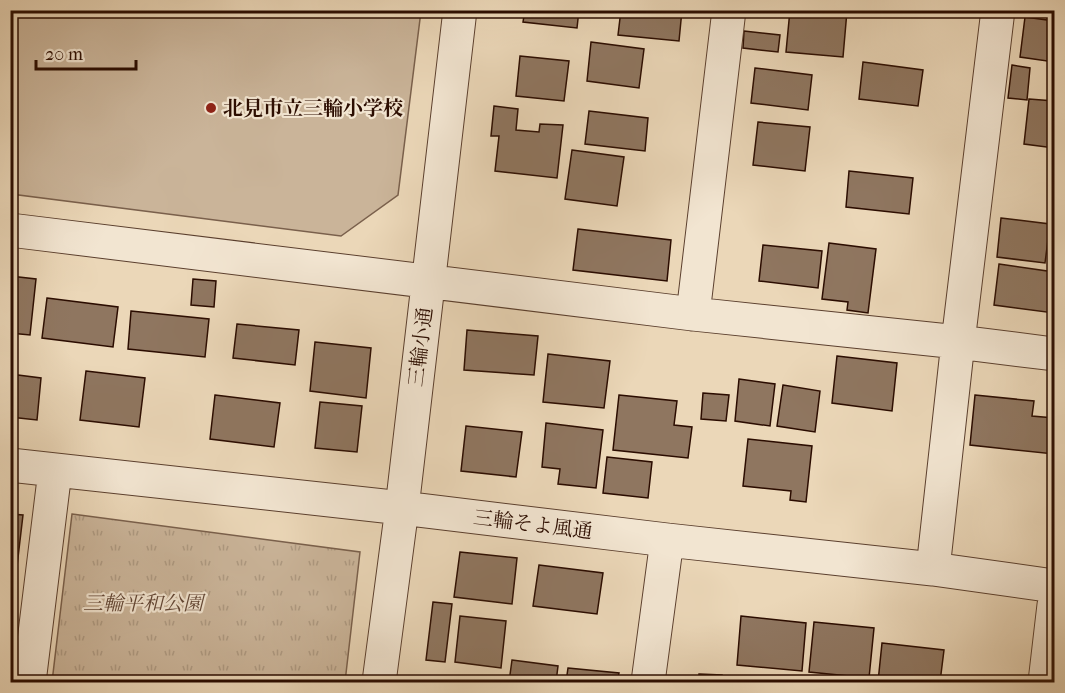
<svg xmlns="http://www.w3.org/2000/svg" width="1065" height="693" viewBox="0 0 1065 693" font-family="'IM FELL French Canon','Noto Serif JP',serif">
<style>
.park{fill:url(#park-tufts);stroke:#7a604c;stroke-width:1.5}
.garden{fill:#cab499;stroke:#7a604c;stroke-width:1.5}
.building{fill:#8f7660;stroke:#2b0c00;stroke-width:1.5}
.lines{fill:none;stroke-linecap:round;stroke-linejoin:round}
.minor-casing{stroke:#5b3f2e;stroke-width:35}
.minor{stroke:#f2e5d1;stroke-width:33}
.poi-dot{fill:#8f2418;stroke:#f2e5d1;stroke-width:2}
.labels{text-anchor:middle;stroke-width:4.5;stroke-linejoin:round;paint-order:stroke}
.poi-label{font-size:20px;font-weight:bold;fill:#2b0c00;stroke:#f2e5d1;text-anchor:start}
.street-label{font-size:20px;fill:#2b0c00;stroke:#f2e5d1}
.park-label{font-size:20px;font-style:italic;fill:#634736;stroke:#f2e5d1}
</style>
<defs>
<pattern id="park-tufts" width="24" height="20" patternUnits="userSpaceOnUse" patternTransform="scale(1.5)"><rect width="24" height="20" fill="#cab499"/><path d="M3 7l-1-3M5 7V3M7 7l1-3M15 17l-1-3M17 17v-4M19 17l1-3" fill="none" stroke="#ae9a82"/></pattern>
</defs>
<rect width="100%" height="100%" fill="#ebd7b8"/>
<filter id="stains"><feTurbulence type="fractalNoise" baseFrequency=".00333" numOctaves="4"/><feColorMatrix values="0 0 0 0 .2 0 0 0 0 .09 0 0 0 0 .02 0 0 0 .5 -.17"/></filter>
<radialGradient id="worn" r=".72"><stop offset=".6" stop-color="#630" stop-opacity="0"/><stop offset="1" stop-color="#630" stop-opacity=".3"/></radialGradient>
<!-- park -->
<path class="park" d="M72,514L360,552L345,682H52Z"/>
<!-- garden -->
<path class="garden" d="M11,10L421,11L398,195L341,236L11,194Z"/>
<!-- building -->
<path class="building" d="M525,10H579L577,28L523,22Z
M621,10H682L679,41L618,35Z
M790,10L847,11L843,57L786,52Z
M1025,17L1054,21V62L1020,57Z
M744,31L780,35L778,52L743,48Z
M591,42L644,49L639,88L587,81Z
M520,56L569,61L564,101L516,96Z
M863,62L923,70L918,106L859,99Z
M1012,65L1030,68L1027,100L1008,98Z
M755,68L812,75L808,110L751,103Z
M1029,99L1054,101V148L1024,144Z
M494,106L518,109L516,130L539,132L540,124L563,125L557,178L495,171L499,136H491Z
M589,111L648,118L645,151L585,144Z
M758,122L810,127L805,171L753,165Z
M572,150L624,157L617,206L565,199Z
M849,171L913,178L909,214L846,207Z
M1001,218L1050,224L1045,263L997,257Z
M578,229L671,240L667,281L573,270Z
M829,243L876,249L868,313L847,310L848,302L822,299Z
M763,245L822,251L818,288L759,281Z
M999,264L1054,272V313L994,305Z
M10,276L36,279L30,335L10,333Z
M193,279L216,281L214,307L191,305Z
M47,298L118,307L113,347L42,338Z
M131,311L209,319L205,357L128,349Z
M237,324L299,330L295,365L233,358Z
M467,330L538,336L534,375L464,370Z
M315,342L371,348L366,398L310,391Z
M548,354L610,361L604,408L543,402Z
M837,356L897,363L892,411L832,403Z
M86,371L145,378L139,427L80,420Z
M10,374L41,378L37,420L10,417Z
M739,379L775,384L770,426L735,421Z
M783,385L820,391L815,432L777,426Z
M703,393L729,395L726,421L701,419Z
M215,395L280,403L274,447L210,439Z
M619,395L677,401L674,425L692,427L688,458L613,450Z
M975,395L1034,401L1032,416L1054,418V454L970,445Z
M320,402L362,406L357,452L315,448Z
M546,423L603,430L596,488L558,484L560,469L542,467Z
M466,426L522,432L516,477L461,471Z
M748,439L812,446L806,502L790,500L791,491L743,486Z
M607,457L652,462L648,498L603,493Z
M10,514L23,515L17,566H10Z
M460,552L517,558L512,604L454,597Z
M539,565L603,573L597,614L533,606Z
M10,572L17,573L14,601H10Z
M433,602L452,604L445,662L426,660Z
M460,616L506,621L501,668L455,662Z
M741,616L806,623L802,671L737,665Z
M814,622L874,628L869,678L809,672Z
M882,643L944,650L940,682H878Z
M512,660L558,666L556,682H509Z
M568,668L619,673L617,682H566Z
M699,674L722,675V682H698Z"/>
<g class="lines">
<!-- minor casing -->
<g class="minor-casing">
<path id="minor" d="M10,230L693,314L958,342L1054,354
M693,314L729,10
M10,465L402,508L667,540L933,569L1054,586
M933,569L958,342L998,10
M29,682L55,471
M379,682L402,508L460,10
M648,682L667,540
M1045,682L1054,605"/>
</g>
<!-- minor -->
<use href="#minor" class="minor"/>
</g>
<!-- markers -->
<circle class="poi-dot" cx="211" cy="108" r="6"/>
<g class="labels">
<!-- poi labels -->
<g class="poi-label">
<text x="223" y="115">北見市立三輪小学校</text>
</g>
<!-- street labels -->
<g class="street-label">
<text transform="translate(420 347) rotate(-83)" y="7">三輪小通</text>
<text transform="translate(533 524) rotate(7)" y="7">三輪そよ風通</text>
</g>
<!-- park labels -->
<g class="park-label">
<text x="143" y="610">三輪平和公園</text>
</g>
</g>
<!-- margin -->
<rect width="1065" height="693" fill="none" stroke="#ebd7b8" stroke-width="36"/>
<rect x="12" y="12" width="1041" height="669" fill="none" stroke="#2b0c00" stroke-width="3"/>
<rect x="18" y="18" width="1029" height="657" fill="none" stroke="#2b0c00" stroke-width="1.5"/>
<!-- scale -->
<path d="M36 60v9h100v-9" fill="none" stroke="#2b0c00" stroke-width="3"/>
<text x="45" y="60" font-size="18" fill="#2b0c00" stroke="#f2e5d1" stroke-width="4.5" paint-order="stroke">20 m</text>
<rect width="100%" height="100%" filter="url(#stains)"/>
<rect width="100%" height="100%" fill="url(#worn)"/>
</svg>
